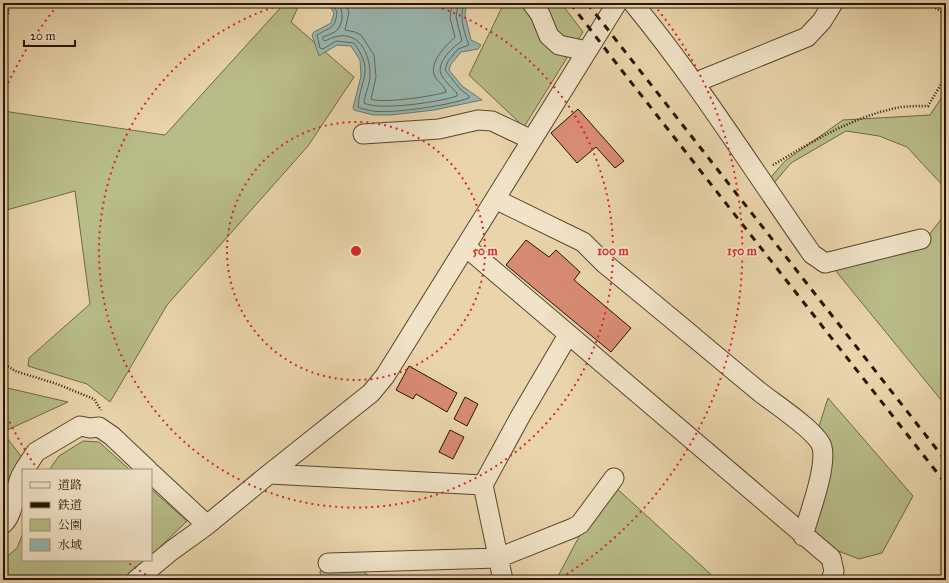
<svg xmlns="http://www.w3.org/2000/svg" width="949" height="583" viewBox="0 0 949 583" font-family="'IM FELL Great Primer','Noto Serif JP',serif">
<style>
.green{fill:#b8bc88;stroke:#6e6946}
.water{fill:#99b7b0;stroke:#6b776c}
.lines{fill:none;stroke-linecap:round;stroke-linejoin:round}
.shore{stroke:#5f665a;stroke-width:1}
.building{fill:#d88b74;stroke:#251605}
.minor-casing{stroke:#56462e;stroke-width:21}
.path{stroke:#251605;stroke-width:2.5;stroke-dasharray:1 2;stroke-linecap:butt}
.minor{stroke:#f1e3c8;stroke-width:19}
.rail{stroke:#251605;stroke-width:3;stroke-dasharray:7 7;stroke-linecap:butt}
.ring{fill:none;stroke:#d62828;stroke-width:2;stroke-dasharray:2 4}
.centre{fill:#d62828;stroke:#f1e3c8;stroke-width:2}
.ring-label{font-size:12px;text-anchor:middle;font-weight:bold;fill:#d62828;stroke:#f1e3c8;stroke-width:3.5;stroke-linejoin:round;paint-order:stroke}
</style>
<rect width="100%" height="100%" fill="#e9d4ab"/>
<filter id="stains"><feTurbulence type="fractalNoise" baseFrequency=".005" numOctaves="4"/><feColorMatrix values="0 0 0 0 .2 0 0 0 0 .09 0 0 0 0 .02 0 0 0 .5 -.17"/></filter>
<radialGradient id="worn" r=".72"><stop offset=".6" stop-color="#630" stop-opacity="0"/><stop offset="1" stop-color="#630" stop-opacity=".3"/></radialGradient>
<!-- green -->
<path class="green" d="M282,3H300L291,22L354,77L308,146L167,305L110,402L87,384L28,366L29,358L90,304L75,191L3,211V111L165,135L282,6Z
M504,3H561L583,32L524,127L469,75Z
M946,91V189L907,147L879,136L846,131L791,163L774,183L771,177L785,161L843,120L930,115Z
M946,213V406L831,265L918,249Z
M3,387L68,402L3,432Z
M828,398L913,496L882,553L859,559L807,539L816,502L814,442Z
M3,433L28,465L3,521Z
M83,441L99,442L130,470H49L59,456Z
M614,486L717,580H556L589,518Z
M151,489L187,521L151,556Z
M23,533V560H147L122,580H3V560L17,548Z
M349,560L374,580H321L320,571Z"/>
<!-- water -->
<path class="water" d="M328,3H472L466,8L465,15L471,40L481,45L478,49L461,52L451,64L449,70L462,86L482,100L434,110L391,115H373L354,110L353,108L361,76L360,60L351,46L337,45L319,56L312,35L314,32L331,23L334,13Z"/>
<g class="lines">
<!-- shore -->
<path class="shore" d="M332,3L337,12C335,30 330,27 317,35L320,48L323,49L336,41L354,43C375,72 360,78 358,107C362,109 368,110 373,111C392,114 451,105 469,98V96L460,89L445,70L448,61L458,49L469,45C465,36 457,10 466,3
M338,3C343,10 344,21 338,29C335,33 328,35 323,37V40L325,41C354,25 370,48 370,75C370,84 365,94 364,103C379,111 440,102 457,96V93C453,89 442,78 441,74C436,62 454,46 462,41L456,17L458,3
M345,3L349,12L345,30L355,32L361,35L374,55L376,77L371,99C381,104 435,96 446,92C445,86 438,82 435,77C428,62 446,46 455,37L450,18L452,3"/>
</g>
<!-- building -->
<path class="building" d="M578,109L624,161L615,168L596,147L577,163L551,133Z
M526,240L549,257L556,250L580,272L574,280L631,328L611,352L506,265Z
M409,366L457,393L447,412L416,394L413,399L396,390Z
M465,397L478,404L467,426L454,419Z
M450,430L464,437L453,459L439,452Z"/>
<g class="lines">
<!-- minor casing -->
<g class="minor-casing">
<path id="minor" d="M532,3L540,14L549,36L559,45L587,51
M633,3C698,82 753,170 812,254L825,263L921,239
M694,83L807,37L822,21L833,3
M363,134L439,129L478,120L492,121L532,140
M495,199L583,242L604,263C657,306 709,350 761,393C775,404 818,432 822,447C827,468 809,514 803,536
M466,247L831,558L834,571L831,580
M24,470L36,452L80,426L90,428L99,427L112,436L148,470
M151,473L207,525
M269,474L483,485L521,415L568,335
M483,485L503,580
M3,524C16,512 13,487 23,472
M328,563L498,558L573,528L580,524L614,478
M136,580L171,551L207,525L269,474L371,393L385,376L617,3"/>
</g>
<!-- path -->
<path class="path" d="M928,3L946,15
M3,21L9,12L6,3
M773,165C813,141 854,116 901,107C910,106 919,106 928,106L946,76
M3,363L15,371L57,384L94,399L101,410"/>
<!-- minor -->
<use href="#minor" class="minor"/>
<!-- rail -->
<path class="rail" d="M570,3L623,72L946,484
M587,3L946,461"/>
</g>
<!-- distance rings -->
<g class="ring">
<circle cx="356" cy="251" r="129"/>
<path d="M425 3A257 257 0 1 1 287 3"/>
<path d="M151 578A386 386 0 0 1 126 561M38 470A386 386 0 0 1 3 408M3 94A386 386 0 0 1 58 5M654 5A386 386 0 0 1 561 578"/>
</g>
<circle cx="356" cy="251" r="6" class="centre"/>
<g class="ring-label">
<text x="485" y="255">50 m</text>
<text x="613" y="255">100 m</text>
<text x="742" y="255">150 m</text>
</g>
<!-- margin -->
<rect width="949" height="583" fill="none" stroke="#e9d4ab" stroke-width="16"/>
<rect x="4" y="4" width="941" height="575" fill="none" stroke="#251605" stroke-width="2"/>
<rect x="8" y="8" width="933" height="567" fill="none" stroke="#251605"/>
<!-- legend -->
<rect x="22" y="469" width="130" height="92" fill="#f1e3c8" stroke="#9f917a"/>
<rect x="30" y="482" width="20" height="6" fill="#f1e3c8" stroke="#9f917a"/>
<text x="58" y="489" font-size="12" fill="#251605">道路</text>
<rect x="30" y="502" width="20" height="6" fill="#251605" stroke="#9f917a"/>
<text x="58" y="509" font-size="12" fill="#251605">鉄道</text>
<rect x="30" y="519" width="20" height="12" fill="#b8bc88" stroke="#9f917a"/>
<text x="58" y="529" font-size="12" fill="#251605">公園</text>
<rect x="30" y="539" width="20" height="12" fill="#99b7b0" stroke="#9f917a"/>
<text x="58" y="549" font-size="12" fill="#251605">水域</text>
<!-- scale -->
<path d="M24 40v6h51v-6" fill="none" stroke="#251605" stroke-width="2"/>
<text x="30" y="40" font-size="12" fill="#251605" stroke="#f1e3c8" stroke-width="3" paint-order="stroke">20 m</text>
<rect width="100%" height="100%" filter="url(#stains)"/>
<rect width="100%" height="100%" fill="url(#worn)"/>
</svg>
